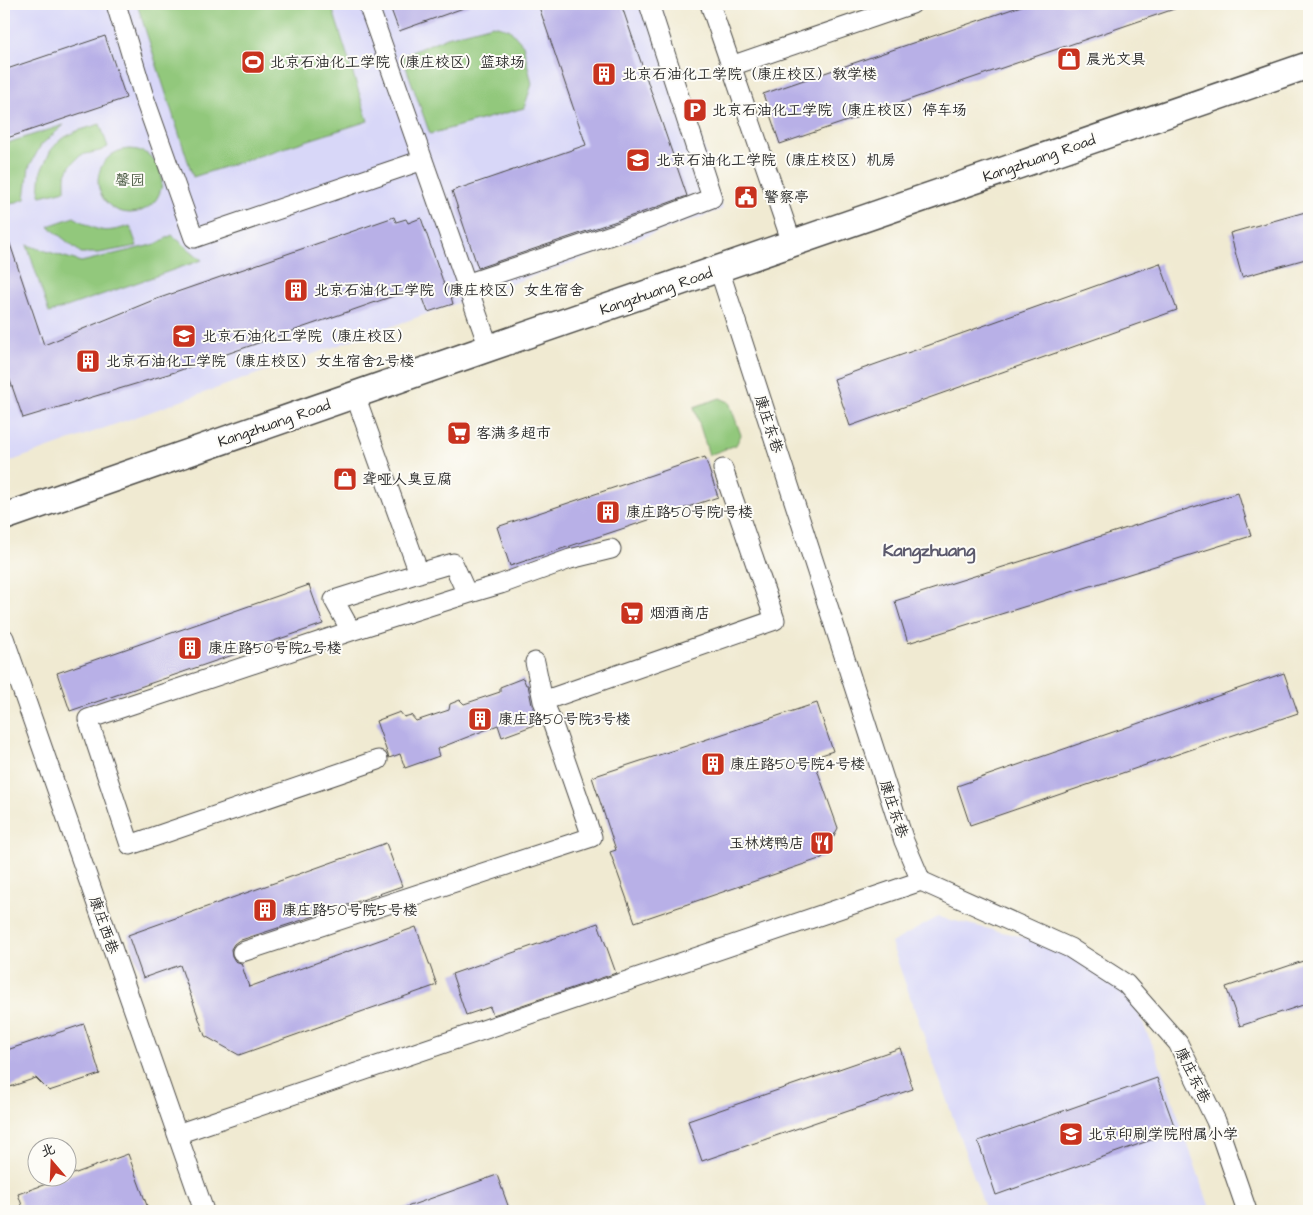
<svg xmlns="http://www.w3.org/2000/svg" width="1313" height="1215" viewBox="0 0 1313 1215" font-family="'Architects Daughter','LXGW WenKai TC',sans-serif">
<style>
.built{fill:#d8d7f8}
.green{fill:#92c87b;stroke:#5e7a53}
.building{fill:#b8b0e7}
.lines{fill:none;stroke-linecap:round;stroke-linejoin:round}
.street-casing{stroke:#494844;stroke-width:21}
.secondary-casing{stroke:#494844;stroke-width:29}
.street{stroke:#fff;stroke-width:19}
.secondary{stroke:#fff;stroke-width:26}
.labels{text-anchor:middle;stroke-width:4;stroke-linejoin:round;paint-order:stroke}
.poi-label{font-size:15px;fill:#2b2b2b;stroke:#fdfcf7;text-anchor:start}
.street-label{font-size:15px;fill:#2b2b2b;stroke:#fdfcf7}
.park-label{font-size:15px;fill:#4a5a43;stroke:#fdfcf7}
.quarter-label{font-size:18px;font-weight:bold;fill:#5c5a6d;stroke:#fdfcf7}
</style>
<rect width="100%" height="100%" fill="#fdfcf7"/>
<filter id="ink" filterUnits="userSpaceOnUse"><feTurbulence type="fractalNoise" baseFrequency=".02" numOctaves="2"/><feDisplacementMap in="SourceGraphic" scale="10" xChannelSelector="R" yChannelSelector="G"/><feConvolveMatrix kernelMatrix="1 2 1 2 8 2 1 2 1" color-interpolation-filters="sRGB"/></filter>
<filter id="wash" filterUnits="userSpaceOnUse"><feTurbulence type="fractalNoise" baseFrequency=".0096" numOctaves="4" result="noise"/><feDisplacementMap in="SourceGraphic" scale="20" xChannelSelector="R" yChannelSelector="G"/><feGaussianBlur stdDeviation="1.12" result="paint"/><feColorMatrix in="noise" values="0 0 0 0 0 0 0 0 0 0 0 0 0 0 0 0 0 1.4 0 .05"/><feComposite in="paint" operator="in"/></filter>
<g filter="url(#wash)">
<rect width="100%" height="100%" fill="#f0ead2"/>
<!-- built -->
<path class="built" d="M4,4H661L723,209L6,463L4,462Z
M938,917L1070,948L1126,984L1157,1056L1211,1211H986L891,943Z"/>
<!-- green -->
<path class="green" d="M137,4H331L368,121L193,177Z
M493,25L509,29L523,45L532,84L524,108L430,134L402,56L447,37Z
M100,124L108,147L100,151L81,155L70,166L65,177V190L41,196L39,193L41,171L51,150L61,139L77,131Z
M64,125L41,145L29,167L25,199L8,205L4,191V144Z
M98 181a32 32 0 1 1 64 0a32 32 0 1 1-64 0Z
M74,217C99,232 102,234 130,226L137,246L99,253H81L48,226Z
M172,235L202,260L49,313L27,245L81,262L156,244Z
M720,398L729,402L741,435L736,445L709,455L694,407Z"/>
<g id="blocks">
<!-- building -->
<path class="building" d="M389,4H469V6L399,31Z
M538,4H621L687,196L649,210L478,268L452,191L586,145Z
M1027,4H1180V7L780,144L763,94Z
M105,36L126,98L4,139V70Z
M1309,211V258L1242,277L1230,233Z
M394,217L396,222L406,219L408,223L421,218L445,287L448,286L453,304L428,312L419,287L175,372L23,418L4,363V236L7,235L44,345L151,301Z
M1160,263L1177,310L850,426L834,379Z
M705,457L718,497L510,566L497,527Z
M1238,493L1251,536L908,643L895,601Z
M309,585L323,624L70,711L57,673Z
M1284,673L1298,713L970,825L957,786Z
M523,678L526,685H528L532,705L540,723L502,737L498,725L437,749L439,756L405,768L400,754L389,758L376,721L400,712L404,717L411,715L416,721L449,710L450,704L460,700L464,704L500,692V687Z
M817,703L833,751L813,758L838,828L822,858L635,922L610,852L616,850L592,777Z
M386,843L402,886L336,909L238,941L234,944L231,949L232,956L235,961L241,963L249,987L416,927L437,985L239,1055L205,1036L180,965L143,978L128,935Z
M598,923L616,973L493,1015L490,1007L466,1015L452,974Z
M1309,959V1003L1240,1026L1226,987Z
M84,1024L100,1074L49,1091L36,1078L4,1089V1051Z
M900,1048L913,1089L702,1161L688,1121Z
M1157,1078L1176,1131L996,1195L978,1141Z
M128,1154L149,1211H24L18,1194L63,1178H68V1176Z
M497,1175L510,1211H402L401,1209Z"/>
</g>
</g>
<g filter="url(#ink)">
<use href="#blocks" fill-opacity="0" stroke="#494844" stroke-width="1"/>
<g class="lines">
<!-- street casing -->
<g class="street-casing">
<path id="street" d="M116,4L144,97L194,238L423,160
M368,4L489,348
M710,4L792,243
M731,66L912,4
M719,269L904,841L921,881L1070,948L1126,984L1178,1043L1216,1121L1247,1211
M466,284L653,221L712,198L649,4
M355,395L419,573
M467,594L501,584L570,559L611,549
M351,631L467,594L453,563L419,573L334,600L351,631L88,719L130,845L378,760
M4,638L204,1211
M543,701L775,620L723,469
M242,952L592,837L552,722L543,701L535,662
M177,1134L921,881"/>
</g>
<!-- secondary casing -->
<g class="secondary-casing">
<path id="secondary" d="M4,517L489,348L1309,65"/>
</g>
<!-- street -->
<use href="#street" class="street"/>
<!-- secondary -->
<use href="#secondary" class="secondary"/>
</g>
</g>
<!-- icons -->
<defs>
<g id="shop-square" transform="scale(1.25)"><rect x="-9" y="-9" width="18" height="18" rx="4" fill="#c8321e" stroke="#fdfcf7"/><path d="M-5-2.5h2.3a2.7 3.5 0 0 1 5.4 0H5L5.5 6h-11ZM-1.5-2.5h3a1.5 2.3 0 0 0-3 0Z" fill="#fff"/></g>
<g id="stadium-square" transform="scale(1.25)"><rect x="-9" y="-9" width="18" height="18" rx="4" fill="#c8321e" stroke="#fdfcf7"/><path d="M0-5a6.5 5 0 1 0 0 10a6.5 5 0 1 0 0-10ZM-3.5-1.8h7v3.6h-7Z" fill="#fff"/></g>
<g id="building-square" transform="scale(1.25)"><rect x="-9" y="-9" width="18" height="18" rx="4" fill="#c8321e" stroke="#fdfcf7"/><path d="M-4-6H4V6H1V3H-1V6H-4ZM-2.5-4.3h1.7v1.8h-1.7ZM.8-4.3h1.7v1.8H.8ZM-2.5-1h1.7V.8h-1.7ZM.8-1h1.7V.8H.8Z" fill="#fff"/></g>
<g id="parking-square" transform="scale(1.25)"><rect x="-9" y="-9" width="18" height="18" rx="4" fill="#c8321e" stroke="#fdfcf7"/><path d="M-3.5-5.5H1a3.5 3.5 0 0 1 0 7H-1V5.5H-3.5ZM-1-3.4V-.6H.8a1.4 1.4 0 0 0 0-2.8Z" fill="#fff"/></g>
<g id="university-square" transform="scale(1.25)"><rect x="-9" y="-9" width="18" height="18" rx="4" fill="#c8321e" stroke="#fdfcf7"/><path d="M0-5L7-2L0 1L-7-2ZM-4 1L0 2.5L4 1V4Q0 6-4 4Z" fill="#fff"/></g>
<g id="civic-square" transform="scale(1.25)"><rect x="-9" y="-9" width="18" height="18" rx="4" fill="#c8321e" stroke="#fdfcf7"/><path d="M-.6-6.5H3V-4.5H.6V-3L4-1V1h2V6H-6V1h2V-1L-.6-3ZM-1.2 2.5V6h2.4V2.5Z" fill="#fff"/></g>
<g id="supermarket-square" transform="scale(1.25)"><rect x="-9" y="-9" width="18" height="18" rx="4" fill="#c8321e" stroke="#fdfcf7"/><path d="M-6-5.5h2.5l.6 2H6L4.5 2H-2.5L-4.4-4H-6ZM-1.5 3.2a1.3 1.3 0 1 0 .1 0ZM3 3.2a1.3 1.3 0 1 0 .1 0Z" fill="#fff"/></g>
<g id="restaurant-square" transform="scale(1.25)"><rect x="-9" y="-9" width="18" height="18" rx="4" fill="#c8321e" stroke="#fdfcf7"/><path d="M-5-6h1v4h1v-4h1v4h1v-4h1v5L-1.5 .5V6h-2V.5L-5-1ZM5-6V6H3V1.5H1.5Q1.5-4 5-6Z" fill="#fff"/></g>
<g id="school-square" transform="scale(1.25)"><rect x="-9" y="-9" width="18" height="18" rx="4" fill="#c8321e" stroke="#fdfcf7"/><path d="M0-5L7-2L0 1L-7-2ZM-4 1L0 2.5L4 1V4Q0 6-4 4Z" fill="#fff"/></g>
</defs>
<g fill-rule="evenodd">
<use href="#shop-square" x="1069" y="59"/>
<use href="#stadium-square" x="253" y="62"/>
<use href="#building-square" x="604" y="74"/>
<use href="#parking-square" x="695" y="110"/>
<use href="#university-square" x="638" y="160"/>
<use href="#civic-square" x="746" y="197"/>
<use href="#building-square" x="296" y="290"/>
<use href="#university-square" x="184" y="336"/>
<use href="#building-square" x="88" y="361"/>
<use href="#supermarket-square" x="459" y="433"/>
<use href="#shop-square" x="345" y="479"/>
<use href="#building-square" x="608" y="512"/>
<use href="#supermarket-square" x="632" y="613"/>
<use href="#building-square" x="190" y="648"/>
<use href="#building-square" x="480" y="719"/>
<use href="#building-square" x="713" y="764"/>
<use href="#restaurant-square" x="822" y="843"/>
<use href="#building-square" x="265" y="910"/>
<use href="#school-square" x="1071" y="1134"/>
</g>
<g class="labels">
<!-- poi labels -->
<g class="poi-label">
<text x="1086" y="64">晨光文具</text>
<text x="270" y="67">北京石油化工学院（康庄校区）篮球场</text>
<text x="622" y="79">北京石油化工学院（康庄校区）教学楼</text>
<text x="712" y="115">北京石油化工学院（康庄校区）停车场</text>
<text x="656" y="165">北京石油化工学院（康庄校区）机房</text>
<text x="764" y="202">警察亭</text>
<text x="314" y="295">北京石油化工学院（康庄校区）女生宿舍</text>
<text x="202" y="341">北京石油化工学院（康庄校区）</text>
<text x="106" y="366">北京石油化工学院（康庄校区）女生宿舍2号楼</text>
<text x="476" y="438">客满多超市</text>
<text x="362" y="484">聋哑人臭豆腐</text>
<text x="626" y="517">康庄路50号院1号楼</text>
<text x="650" y="618">烟酒商店</text>
<text x="208" y="653">康庄路50号院2号楼</text>
<text x="498" y="724">康庄路50号院3号楼</text>
<text x="730" y="769">康庄路50号院4号楼</text>
<text x="804" y="848" text-anchor="end">玉林烤鸭店</text>
<text x="282" y="915">康庄路50号院5号楼</text>
<text x="1088" y="1139">北京印刷学院附属小学</text>
</g>
<!-- street labels -->
<g class="street-label">
<text transform="translate(1039 158) rotate(-19)" y="5">Kangzhuang Road</text>
<text transform="translate(656 291) rotate(-19)" y="5">Kangzhuang Road</text>
<text transform="translate(274 423) rotate(-19)" y="5">Kangzhuang Road</text>
<text transform="translate(769 424) rotate(72)" y="5">康庄东巷</text>
<text transform="translate(894 809) rotate(72)" y="5">康庄东巷</text>
<text transform="translate(104 925) rotate(71)" y="5">康庄西巷</text>
<text transform="translate(1193 1075) rotate(63)" y="5">康庄东巷</text>
</g>
<!-- park labels -->
<g class="park-label">
<text x="130" y="185">馨园</text>
</g>
<!-- quarter labels -->
<g class="quarter-label">
<text x="929" y="556">Kangzhuang</text>
</g>
</g>
<!-- margin -->
<rect width="1313" height="1215" fill="none" stroke="#fdfcf7" stroke-width="20"/>
<!-- north arrow -->
<g transform="translate(52 1162) rotate(341)"><circle r="24" fill="#fdfcf7" stroke="#a9a8a5"/>
<path d="M0-4L9 19L0 12L-9 19Z" fill="#c8321e"/>
<text y="-8" font-size="14" font-weight="bold" text-anchor="middle" fill="#2b2b2b">北</text>
</g>
</svg>
